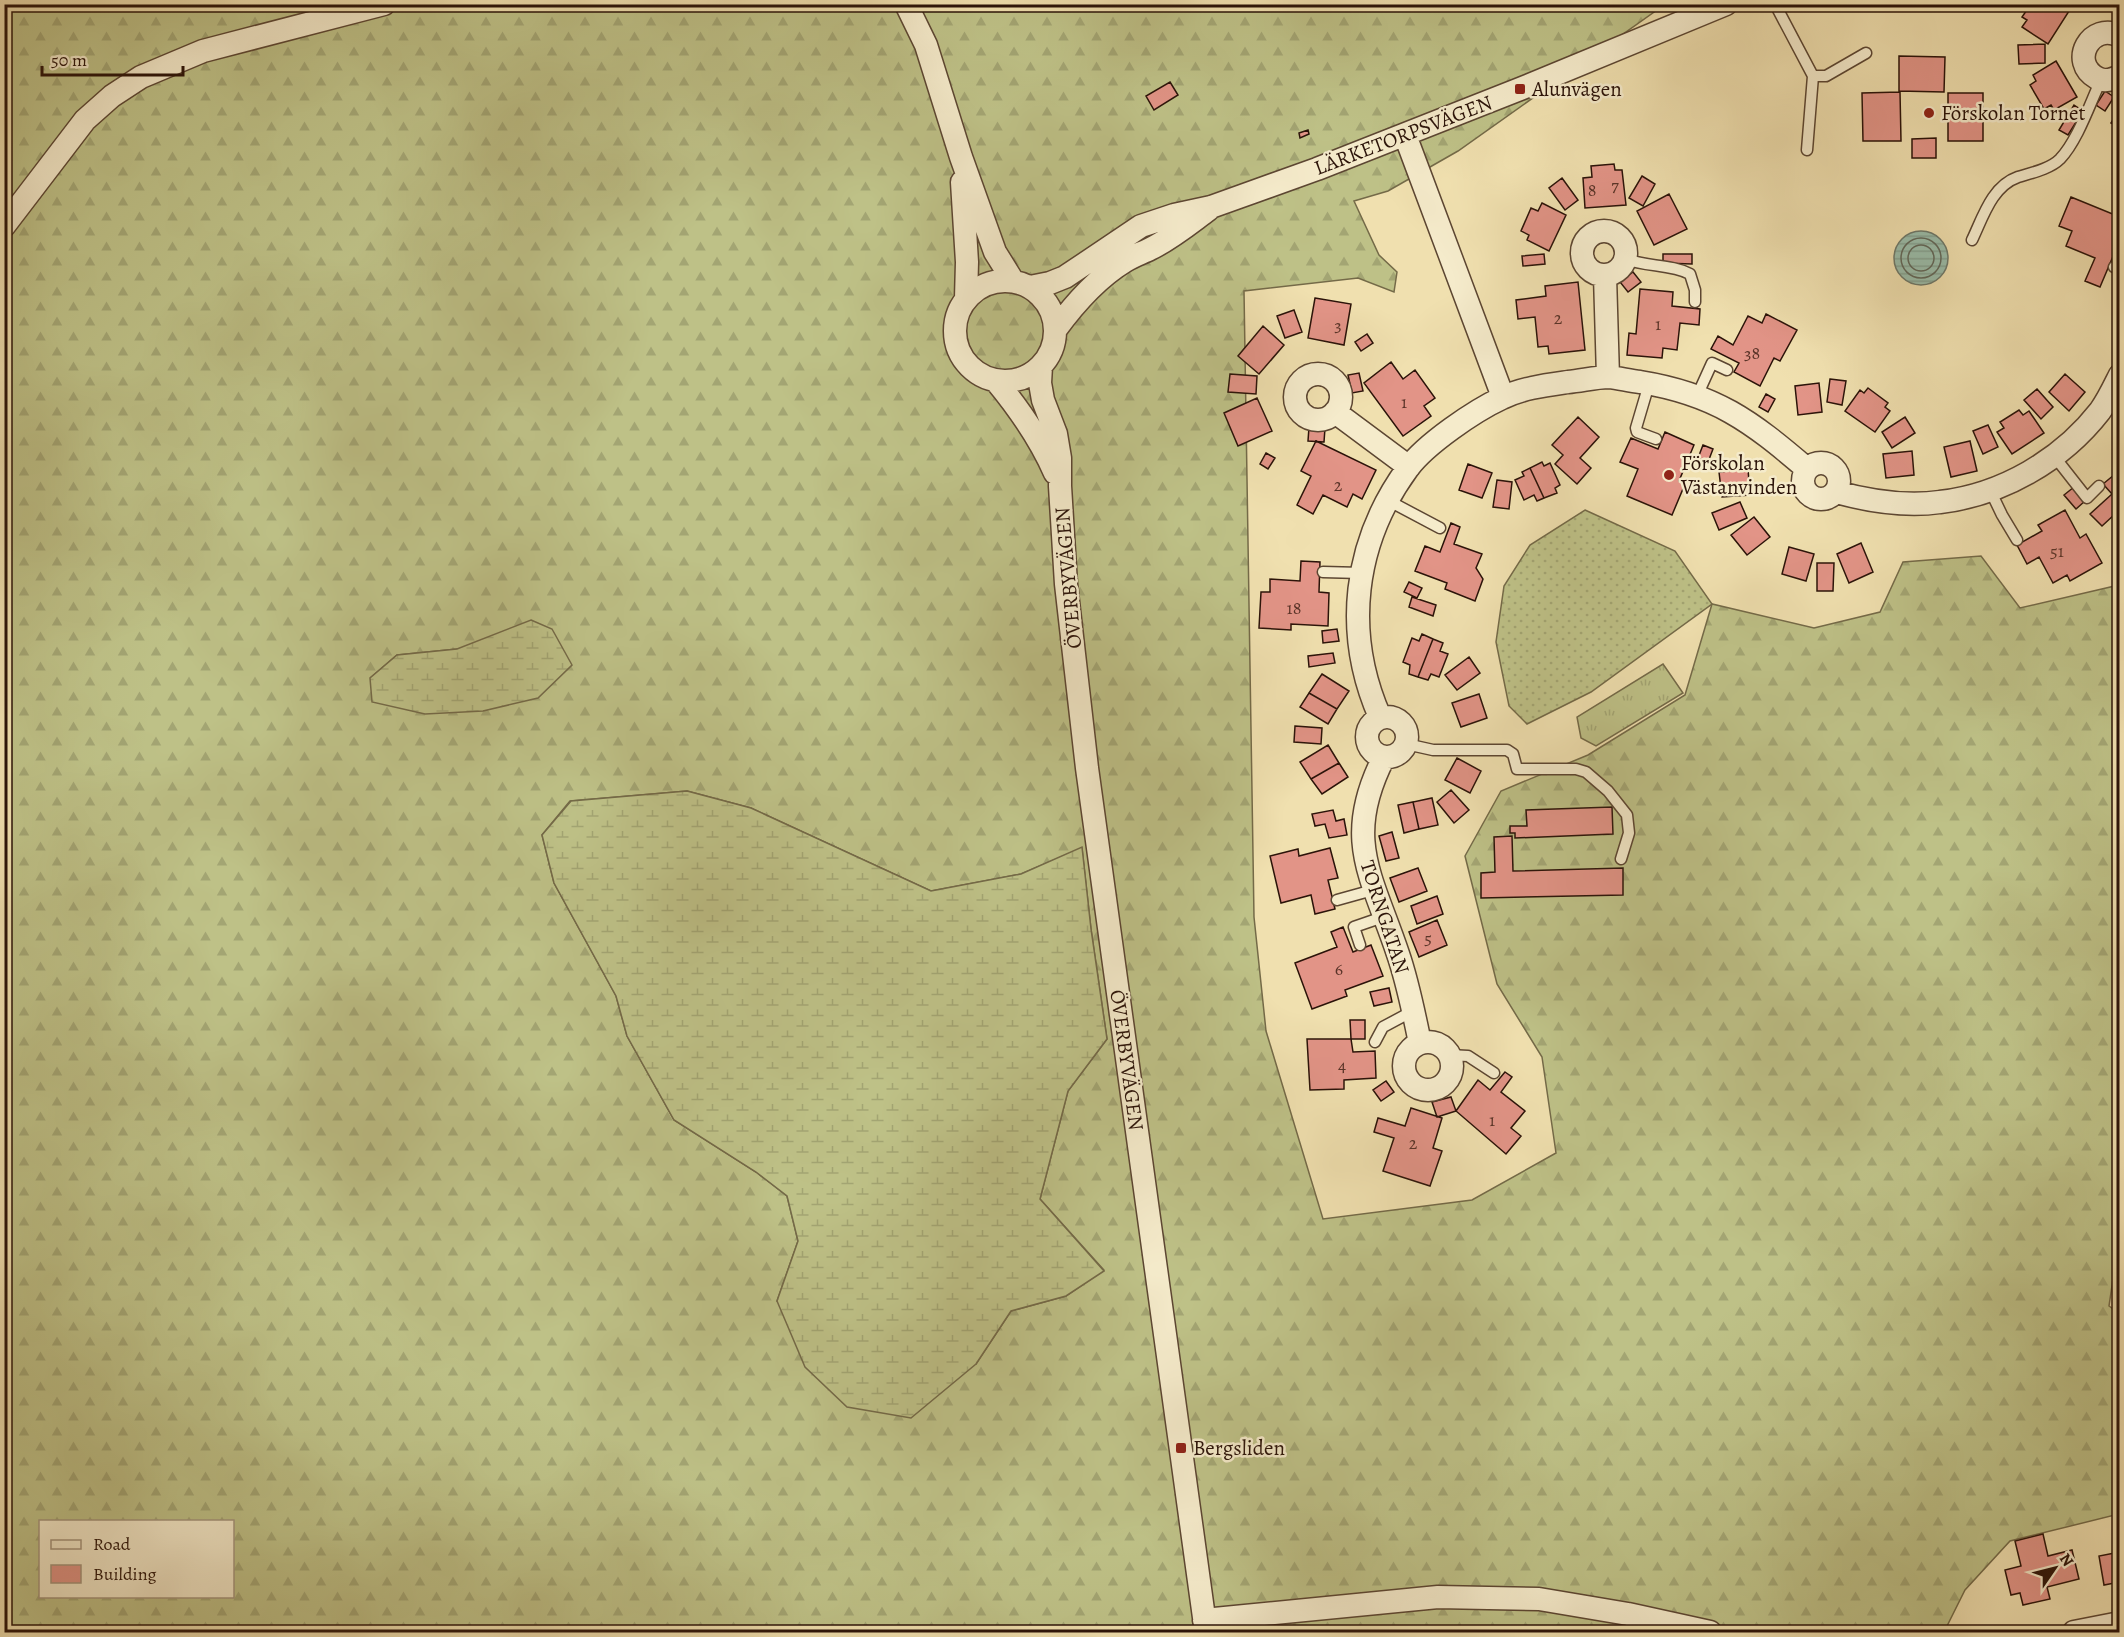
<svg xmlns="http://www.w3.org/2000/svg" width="2124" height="1637" viewBox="0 0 2124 1637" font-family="Alegreya,serif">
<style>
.grass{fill:url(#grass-dots);stroke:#746a48;stroke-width:1.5}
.forest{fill:url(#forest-firs);stroke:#746a48;stroke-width:1.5;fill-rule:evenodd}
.wetland{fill:url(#wetland-marsh);stroke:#746a48;stroke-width:1.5}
.park{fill:url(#park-tufts);stroke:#746a48;stroke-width:1.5}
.water{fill:url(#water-rules);stroke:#6e796a;stroke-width:1.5}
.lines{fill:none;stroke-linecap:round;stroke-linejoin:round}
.shore{stroke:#62685a;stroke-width:1.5}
.building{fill:#e29487;stroke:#2b1309;stroke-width:1.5}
.service-casing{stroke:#5c4632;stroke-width:13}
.minor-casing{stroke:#5c4632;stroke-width:25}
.service{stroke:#f5ebcb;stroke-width:10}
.minor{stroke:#f5ebcb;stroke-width:22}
.poi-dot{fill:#8f2418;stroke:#f5ebcb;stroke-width:2}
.labels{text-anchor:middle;stroke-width:5;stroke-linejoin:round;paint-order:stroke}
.number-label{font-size:18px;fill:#593328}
.poi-label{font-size:21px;fill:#2b1309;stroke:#f5ebcb;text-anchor:start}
.street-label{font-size:21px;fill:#2b1309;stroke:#f5ebcb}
</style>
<defs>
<pattern id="grass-dots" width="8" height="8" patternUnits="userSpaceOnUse" patternTransform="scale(1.5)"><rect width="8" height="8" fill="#bec187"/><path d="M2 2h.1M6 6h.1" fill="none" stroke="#a3a573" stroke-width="1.8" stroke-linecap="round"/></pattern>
<pattern id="forest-firs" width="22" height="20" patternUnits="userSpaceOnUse" patternTransform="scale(1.5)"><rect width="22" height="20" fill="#bec187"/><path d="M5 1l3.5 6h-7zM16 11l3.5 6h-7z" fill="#a3a573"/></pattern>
<pattern id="wetland-marsh" width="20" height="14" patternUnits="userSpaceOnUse" patternTransform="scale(1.5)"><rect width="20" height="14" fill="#bec187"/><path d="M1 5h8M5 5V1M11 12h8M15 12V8" fill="none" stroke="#a3a573"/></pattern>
<pattern id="park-tufts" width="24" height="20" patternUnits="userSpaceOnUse" patternTransform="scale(1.5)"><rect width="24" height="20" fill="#bec187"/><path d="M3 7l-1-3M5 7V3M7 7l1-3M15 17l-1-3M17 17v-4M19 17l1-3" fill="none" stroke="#a3a573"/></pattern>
<pattern id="water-rules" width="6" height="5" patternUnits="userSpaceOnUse" patternTransform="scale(1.5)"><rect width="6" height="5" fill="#9abdaa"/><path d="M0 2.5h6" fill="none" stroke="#85a291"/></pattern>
</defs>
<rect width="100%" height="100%" fill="#f0e0af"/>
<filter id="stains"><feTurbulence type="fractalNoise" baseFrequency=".00333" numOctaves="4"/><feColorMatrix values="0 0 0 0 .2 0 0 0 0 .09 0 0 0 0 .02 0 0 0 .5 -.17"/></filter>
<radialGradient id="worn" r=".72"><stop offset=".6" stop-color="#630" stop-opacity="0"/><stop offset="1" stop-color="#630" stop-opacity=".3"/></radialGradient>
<!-- grass -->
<path class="grass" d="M1585,510L1675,551L1712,604L1591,692L1527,724L1509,706L1496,642L1504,586L1530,545Z"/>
<!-- forest -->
<path class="forest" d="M1234,4L1236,7L1241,4L1664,5L1458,151L1388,191L1354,201L1379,255L1397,272L1394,292L1358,278L1244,291L1254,917L1266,1031L1323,1219L1472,1200L1556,1153L1542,1057L1497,984L1465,856L1501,791L1588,755L1685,695L1712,604L1814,628L1880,612L1903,562L1981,556L2020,608L2119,585L2120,1232L2109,1306L2120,1314L2119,1514L2010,1541L1965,1590L1944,1632H5V5ZM457,649L370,678L397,655ZM687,791L751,808L931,891L1021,874L1082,848L1091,929L1107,1039L1068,1091L1040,1199L1104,1270L1066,1296L1011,1311L976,1364L777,1301L798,1241L787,1196L756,1172L674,1120L627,1036L616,996L554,883L542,835L570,801ZM40,1522H232V1596H40Z"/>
<!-- wetland -->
<path class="wetland" d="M531,620L552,629L572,665L538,698L483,711L425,714L372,702L370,678L397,655L457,649Z
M687,791L751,808L931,891L1021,874L1082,847L1091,929L1107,1039L1068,1091L1040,1199L1104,1271L1066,1296L1011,1311L976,1364L911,1418L847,1407L805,1367L777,1301L798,1241L787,1196L756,1172L674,1120L627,1036L616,996L554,883L542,835L571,801Z"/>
<!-- park -->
<path class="park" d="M1663,664L1683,693L1596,746L1581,738L1577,717Z"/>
<!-- water -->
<path class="water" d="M1894 258a27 27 0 1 1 54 0a27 27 0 1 1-54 0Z"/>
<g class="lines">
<!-- shore -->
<path class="shore" d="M1901 258a20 20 0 1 1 40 0a20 20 0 1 1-40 0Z
M1908 258a13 13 0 1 1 26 0a13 13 0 1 1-26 0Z"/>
</g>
<!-- building -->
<path class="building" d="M2031,4H2065L2071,8L2048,44L2022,27L2027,20L2022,17Z
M2090,4H2120V6H2090Z
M2045,44V63L2019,64L2018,45Z
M1899,56L1945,57L1944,92L1899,91Z
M2056,61L2077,97L2054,110L2051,105L2044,109L2030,85L2036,81L2033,75Z
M1170,82L1178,95L1154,110L1146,96Z
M2105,91L2114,97L2105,111L2096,105Z
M1900,92L1901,141H1863L1862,93Z
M1948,93H1983V141H1948Z
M2074,105L2083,111L2068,135L2059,130Z
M2120,108V128L2111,123Z
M1308,130L1309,134L1300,138L1299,133Z
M1936,138V158H1912V139Z
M1614,164L1615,170H1622L1626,205L1585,208L1583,178L1592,177L1591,166Z
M1642,176L1655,184L1643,206L1629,198Z
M1562,178L1578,200L1565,210L1549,188Z
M1669,194L1687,229L1654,245L1637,211Z
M2071,197L2120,217V256L2114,254L2100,287L2085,281L2095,258L2066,246L2072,231L2059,226Z
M1542,203L1566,215L1549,251L1527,240L1529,235L1521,231L1531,208L1538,211Z
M1544,254L1545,264L1523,266L1522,256Z
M1663,254H1692V264L1663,263Z
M1633,272L1641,282L1628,292L1620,282Z
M1578,282L1585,350L1549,354L1548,346L1538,347L1535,317L1518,319L1516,300L1546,296L1545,286Z
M1640,289L1673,292L1672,306L1700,309L1699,325L1680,323L1677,350L1663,348L1662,358L1627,355L1629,333L1636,334Z
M1315,298L1351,304L1344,345L1308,338Z
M1294,310L1302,332L1285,338L1277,316Z
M1766,314L1797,330L1780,361L1774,358L1760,386L1734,372L1739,363L1711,349L1718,336L1733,345L1748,316L1762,323Z
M1263,326L1284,345L1259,374L1238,356Z
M1367,334L1373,343L1361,351L1355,342Z
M1391,362L1403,379L1415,370L1435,398L1424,406L1431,416L1403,436L1364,383Z
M1359,373L1363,391L1352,393L1348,375Z
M1230,374L1257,376L1256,394L1228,392Z
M2065,374L2085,392L2069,411L2049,392Z
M1830,379L1846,381L1842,405L1827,402Z
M1819,383L1822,412L1798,415L1795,386Z
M1868,388L1888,403L1885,407L1890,411L1875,432L1845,411L1860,390L1864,393Z
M2037,389L2053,407L2041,419L2024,400Z
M1766,394L1775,399L1768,412L1759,407Z
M1257,398L1272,431L1238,446L1224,413Z
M2019,410L2023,415L2029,411L2044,433L2012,454L1997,432L2004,428L2000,422Z
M1578,417L1599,437L1580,458L1591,468L1577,484L1555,464L1563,455L1552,445Z
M1905,417L1915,433L1892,448L1882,432Z
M1988,425L1998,447L1983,454L1973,431Z
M1309,427L1325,428L1324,442L1308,441Z
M1665,432L1694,445L1679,481L1685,484L1672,515L1627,496L1638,469L1620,462L1631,438L1658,449Z
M1316,441L1376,470L1362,499L1353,494L1347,507L1323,495L1313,514L1297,505L1311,476L1301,471Z
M1970,441L1977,471L1951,477L1944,447Z
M1703,445L1713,449L1708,462L1698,458Z
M1912,451L1914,475L1886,478L1883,454Z
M1266,453L1275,458L1268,469L1260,464Z
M1542,462L1544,466L1550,463L1560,485L1555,488L1557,493L1544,498L1530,468Z
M1468,464L1492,473L1482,498L1459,490Z
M1530,468L1544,498L1537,501L1534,495L1524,500L1515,480L1524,476L1522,472Z
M1748,469L1750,495L1722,497L1719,472Z
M2120,470V519L2115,514L2102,526L2090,514L2112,494L2103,484Z
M1497,480L1512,482L1509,509L1493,507Z
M2074,487L2085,501L2076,509L2064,495Z
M1740,502L1747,518L1719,530L1712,513Z
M2065,510L2080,538L2086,534L2102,563L2070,581L2067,575L2053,583L2039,557L2027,564L2017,545L2042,531L2038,525Z
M1754,517L1770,537L1747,555L1731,535Z
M1451,523L1460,527L1454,544L1482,554L1476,568L1483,579L1475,601L1445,589L1447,583L1415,571L1425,546L1440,552Z
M1861,543L1873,572L1849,583L1837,554Z
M1789,547L1814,554L1806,581L1782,574Z
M1301,561L1320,562L1319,592L1329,593L1328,626L1291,624V630L1259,628L1261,592H1270V579L1300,581Z
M1817,563H1834L1833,591H1817Z
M1409,582L1422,588L1417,598L1404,592Z
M1412,597L1436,605L1433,616L1409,607Z
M1337,629L1339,641L1323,643L1322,631Z
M1422,634L1433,639L1418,677L1409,674L1410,665L1403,662L1412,638L1419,641Z
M1433,639L1443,643L1440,651L1448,654L1439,677L1431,674L1428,680L1418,677Z
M1333,653L1335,663L1309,667L1308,656Z
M1469,657L1480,673L1457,690L1445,675Z
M1322,674L1349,691L1337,709L1309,693Z
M1309,693L1337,709L1328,724L1300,707Z
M1479,694L1487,718L1461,727L1452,703Z
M1295,726L1322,728L1321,744L1294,742Z
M1328,745L1339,763L1311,779L1300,762Z
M1457,758L1481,771L1470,793L1445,780Z
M1339,763L1348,777L1322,794L1311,779Z
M1451,790L1469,810L1454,823L1437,802Z
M1432,798L1438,825L1419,829L1413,802Z
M1413,802L1419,829L1404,833L1398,805Z
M1612,807L1613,834L1515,838V833H1510V826H1527L1526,810Z
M1333,810L1336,821L1344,819L1347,835L1329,838L1325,824L1315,826L1312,814Z
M1392,832L1399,858L1386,861L1379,836Z
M1512,836L1513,871L1623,868V895L1481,898V873L1495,872L1494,837Z
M1330,848L1338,878L1328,880L1335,909L1315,914L1311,895L1281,903L1270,856L1298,849L1299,856Z
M1418,868L1427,891L1399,902L1390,878Z
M1437,896L1443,914L1417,924L1411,906Z
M1437,920L1447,945L1419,957L1409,932Z
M1343,927L1353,952L1371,945L1383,976L1345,990L1347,996L1312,1009L1295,963L1337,947L1331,932Z
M1389,988L1392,1002L1374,1006L1370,992Z
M1350,1020H1365V1039H1351Z
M1307,1039H1351L1353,1052L1375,1051L1376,1078L1344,1080V1089L1310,1090Z
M1505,1072L1512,1077L1501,1092L1525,1111L1511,1128L1521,1136L1506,1154L1456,1111L1478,1080L1490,1090Z
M1386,1081L1394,1092L1381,1101L1373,1090Z
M1451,1097L1456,1111L1437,1117L1432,1102Z
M1411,1108L1442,1118L1433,1148L1442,1151L1430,1186L1383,1171L1394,1138L1374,1132L1378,1118L1405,1126Z
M2043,1534L2048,1556L2072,1550L2079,1579L2047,1587L2050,1599L2023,1605L2020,1593L2011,1595L2005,1570L2021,1566L2015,1541Z
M2120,1552V1582L2104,1585L2099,1556Z"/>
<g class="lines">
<!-- service casing -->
<g class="service-casing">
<path id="service" d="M1775,4L1813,76L1807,150
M1813,76H1826L1866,53
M1972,240C1983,217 1992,186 2018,177C2031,173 2050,169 2060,159C2078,140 2090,103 2101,80
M1626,259C1646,267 1671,264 1690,274L1695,290V302
M2114,267L2120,269
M1649,384L1636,428L1637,432L1656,439
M1697,396L1712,363L1727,370
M2054,456L2087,498L2099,486
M1990,490L2002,515L2017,540
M1389,501L1440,528
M1323,572L1361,573
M1406,744L1433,750H1507L1513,754L1517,769H1576L1586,772L1608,791L1627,815L1629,833L1621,859
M1337,900L1373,890
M1360,945L1354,927L1383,917
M1375,1042L1383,1027L1413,1011
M1449,1055L1468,1056L1494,1073"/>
</g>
<!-- minor casing -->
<g class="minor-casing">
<path id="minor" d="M906,4L926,45L961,157L995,252L1013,281
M2120,36C2091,21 2068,62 2097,78C2104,82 2112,80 2120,76
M1405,135L1503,397
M962,182L967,262L966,298
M4,226L85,120L112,96L141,77L203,51L384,4
M1582 253a22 22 0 1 1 44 0a22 22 0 1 1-44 0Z
M1605,276L1608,377
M955 331a50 50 0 1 1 100 0a50 50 0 1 1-100 0Z
M1030,287L1050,283L1065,277L1141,226L1174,215L1211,207L1317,169L1520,89L1726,4
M1056,329C1075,303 1097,278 1125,261C1133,256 1142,253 1150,249C1171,239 1189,224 1208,210
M1041,366L1040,383L1043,400L1056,434L1060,458V486L1066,584L1087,768L1206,1632
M1295 397a23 23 0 1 1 46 0a23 23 0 1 1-46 0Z
M996,381C1020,410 1040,439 1055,473
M1335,412L1409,467
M1803 481a18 18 0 1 1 36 0a18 18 0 1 1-36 0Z
M1836,492C1869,501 1905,507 1940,502C2002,495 2062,460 2100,411C2108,400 2114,387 2120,375
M1367 737a20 20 0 1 1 40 0a20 20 0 1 1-40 0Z
M1380,717C1343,633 1353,543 1408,468C1426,444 1474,411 1502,398C1522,388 1547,385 1568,382C1581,381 1596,377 1609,377C1619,378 1630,381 1640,382C1715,394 1751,421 1807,469
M1384,757C1342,839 1372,876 1398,954C1408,983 1414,1014 1420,1043
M1404 1066a24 24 0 1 1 48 0a24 24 0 1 1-48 0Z
M1204,1620L1438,1597L1539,1599L1628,1614L1710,1632
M2074,1632L2120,1623"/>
</g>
<!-- service -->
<use href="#service" class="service"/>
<!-- minor -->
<use href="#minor" class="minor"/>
</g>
<!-- markers -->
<g class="poi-dot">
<rect x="1514" y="83" width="12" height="12" rx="3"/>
<circle cx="1929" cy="113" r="6"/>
<circle cx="1669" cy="475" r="6"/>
<rect x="1175" y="1442" width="12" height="12" rx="3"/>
</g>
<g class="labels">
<!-- number labels -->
<g class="number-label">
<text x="1615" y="191">7</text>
<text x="1592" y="196">8</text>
<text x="1558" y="324">2</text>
<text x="1658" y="330">1</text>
<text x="1338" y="331">3</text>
<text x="1752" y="359">38</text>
<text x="1404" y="408">1</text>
<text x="1338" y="491">2</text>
<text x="2057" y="557">51</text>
<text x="1294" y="614">18</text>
<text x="1428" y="944">5</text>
<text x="1339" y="975">6</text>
<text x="1342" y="1071">4</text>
<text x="1492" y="1126">1</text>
<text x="1413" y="1149">2</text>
</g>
<!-- poi labels -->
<g class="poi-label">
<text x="1532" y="96">Alunvägen</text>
<text x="1941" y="120">Förskolan Tornet</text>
<text x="1681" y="470">Förskolan<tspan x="1681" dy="24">Västanvinden</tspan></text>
<text x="1193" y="1455">Bergsliden</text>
</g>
<!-- street labels -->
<g class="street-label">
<text transform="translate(1403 135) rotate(-21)" y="7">LÄRKETORPSVÄGEN</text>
<text transform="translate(1068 578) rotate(-95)" y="7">ÖVERBYVÄGEN</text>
<text transform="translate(1385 917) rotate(72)" y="7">TORNGATAN</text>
<text transform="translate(1127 1060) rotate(82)" y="7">ÖVERBYVÄGEN</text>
</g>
</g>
<!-- margin -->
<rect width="2124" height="1637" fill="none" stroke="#f0e0af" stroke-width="24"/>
<rect x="6" y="6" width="2112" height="1625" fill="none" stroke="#2b1309" stroke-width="3"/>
<rect x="12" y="12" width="2100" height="1613" fill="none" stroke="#2b1309" stroke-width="1.5"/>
<!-- legend -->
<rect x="39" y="1520" width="195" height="78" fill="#f5ebcb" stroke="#a4957d" stroke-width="1.5"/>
<rect x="51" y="1540" width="30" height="9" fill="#f5ebcb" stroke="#a4957d" stroke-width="1.5"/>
<text x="93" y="1550" font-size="18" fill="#2b1309">Road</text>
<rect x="51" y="1565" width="30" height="18" fill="#e29487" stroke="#a4957d" stroke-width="1.5"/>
<text x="93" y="1580" font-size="18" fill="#2b1309">Building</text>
<!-- north arrow -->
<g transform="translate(2055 1568) rotate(55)" stroke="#f5ebcb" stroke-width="4.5" paint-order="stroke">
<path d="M0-4.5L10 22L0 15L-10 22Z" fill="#2b1309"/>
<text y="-9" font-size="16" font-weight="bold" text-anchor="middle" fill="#2b1309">N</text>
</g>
<!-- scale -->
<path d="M42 66v9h141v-9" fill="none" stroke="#2b1309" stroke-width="3"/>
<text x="51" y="66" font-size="18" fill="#2b1309" stroke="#f5ebcb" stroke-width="4.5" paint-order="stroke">50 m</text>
<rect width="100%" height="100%" filter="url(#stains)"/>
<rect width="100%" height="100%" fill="url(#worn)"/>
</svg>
